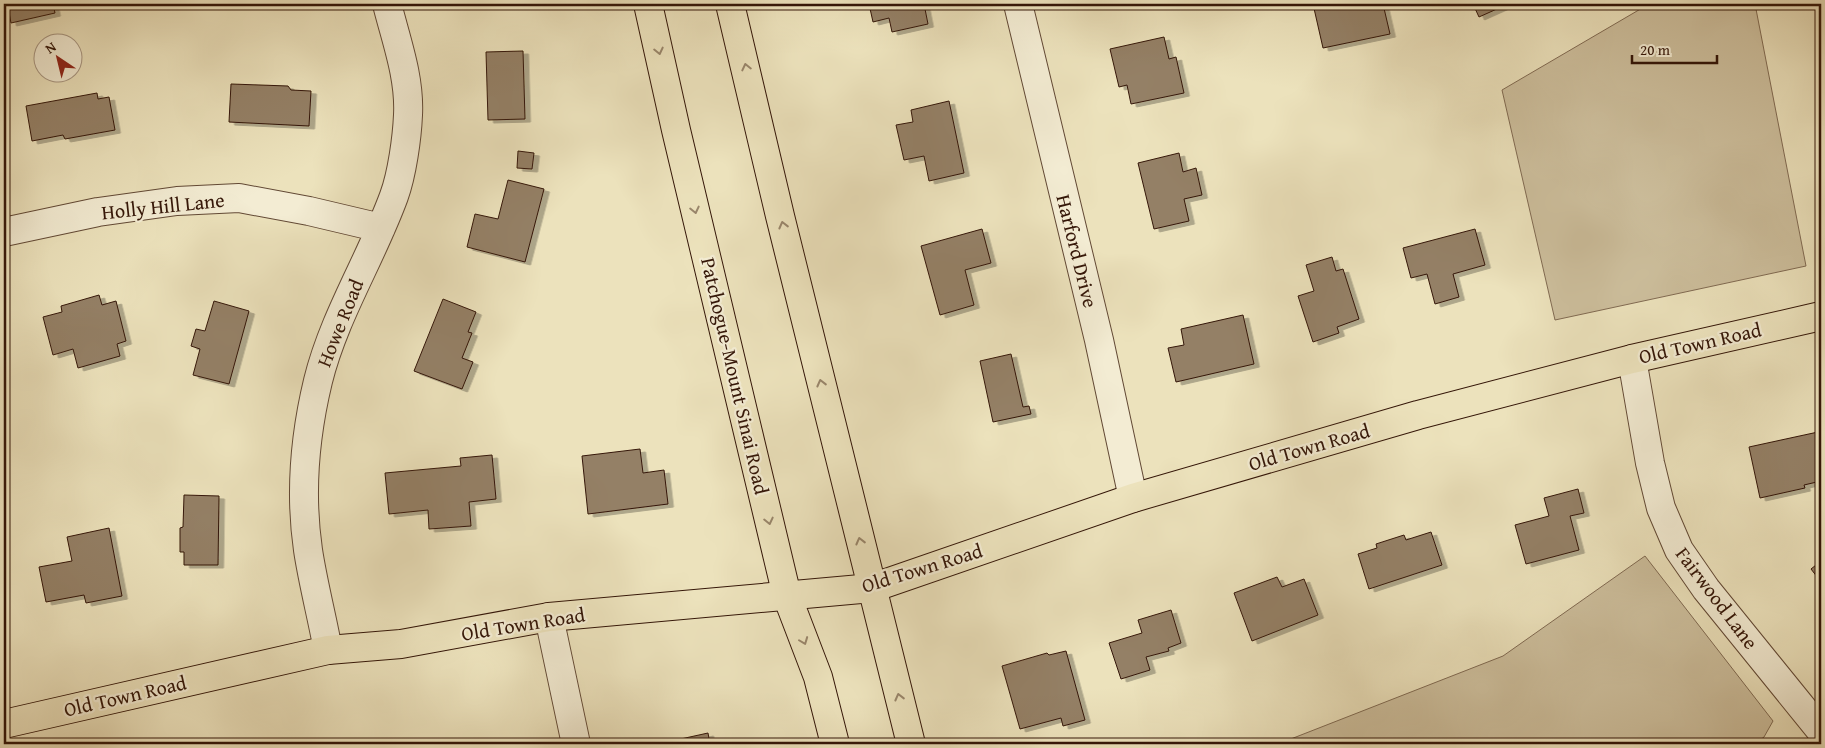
<svg xmlns="http://www.w3.org/2000/svg" width="1825" height="748" viewBox="0 0 1825 748" font-family="'Gentium Book Plus',serif">
<style>
.green{fill:#cdbf9d;stroke:#806a52}
.building{fill:#948066;stroke:#341608;filter:url(#shadow)}
.lines{fill:none;stroke-linecap:round;stroke-linejoin:round}
.minor-casing{stroke:#624935;stroke-width:30}
.major-casing{stroke:#341608;stroke-width:30}
.highway-casing{stroke:#341608;stroke-width:30}
.minor{stroke:#f3ecd3;stroke-width:28}
.major{stroke:#ece2bc;stroke-width:28}
.highway{stroke:#ece2bc;stroke-width:28}
.oneway{stroke:#99866b}
.labels{text-anchor:middle;stroke-width:4.5;stroke-linejoin:round;paint-order:stroke}
.street-label{font-size:20px;fill:#341608;stroke:#f3ecd3}
</style>
<defs>
<filter id="shadow"><feDropShadow dx="5.5" dy="3" stdDeviation="0" flood-color="#0004"/></filter>
</defs>
<rect width="100%" height="100%" fill="#ece2bc"/>
<filter id="stains"><feTurbulence type="fractalNoise" baseFrequency=".004" numOctaves="4"/><feColorMatrix values="0 0 0 0 .2 0 0 0 0 .09 0 0 0 0 .02 0 0 0 .5 -.17"/></filter>
<radialGradient id="worn" r=".72"><stop offset=".6" stop-color="#630" stop-opacity="0"/><stop offset="1" stop-color="#630" stop-opacity=".3"/></radialGradient>
<!-- green -->
<path class="green" d="M1649,4H1755L1806,266L1555,320L1502,90Z
M1645,556L1773,721L1764,737L1755,744H1278L1503,656Z"/>
<!-- building -->
<path class="building" d="M4,4H53L55,13L11,23L8,7L4,8Z
M869,4H924L928,24L892,32L889,18L873,22Z
M1313,4H1383L1390,34L1323,48Z
M1473,4H1508L1479,17Z
M1164,37L1169,59L1176,57L1184,93L1131,104L1127,85L1119,87L1110,49Z
M523,51L525,119L488,120L486,52Z
M231,84L288,86L291,90L311,91L309,126L229,122Z
M97,93L98,99L109,97L115,130L65,139L63,135L32,141L26,106Z
M949,101L964,173L929,181L924,156L904,160L896,125L913,122L911,110Z
M518,151L534,153L532,169L517,168Z
M1179,153L1183,172L1196,168L1202,195L1184,199L1189,221L1154,229L1138,163Z
M508,180L544,189L525,262L467,247L475,214L498,219Z
M982,229L991,263L965,270L974,305L940,315L921,246Z
M1475,229L1485,265L1453,274L1459,297L1435,304L1427,274L1411,278L1403,248Z
M1332,257L1336,271L1343,269L1359,319L1337,327L1339,333L1313,342L1298,296L1314,291L1306,265Z
M99,295L102,305L116,301L126,341L117,344L120,356L78,368L73,349L53,355L43,317L62,312L61,306Z
M443,299L476,312L468,332L472,333L462,358L473,362L462,389L414,371Z
M214,301L249,311L229,384L193,375L200,349L191,346L196,329L205,331Z
M1243,315L1254,364L1176,382L1168,348L1184,345L1181,329Z
M1011,354L1023,407L1029,406L1031,414L993,422L980,361Z
M1818,432L1821,448V481L1804,485L1805,488L1760,498L1749,447Z
M640,449L643,473L664,470L668,504L588,514L582,456Z
M492,455L496,499L469,502L471,526L429,529L428,510L389,514L385,473L461,466L460,458Z
M1578,489L1584,513L1570,516L1579,550L1526,564L1515,525L1549,516L1544,498Z
M184,495L219,496L218,565H184V552H180V528L183,527Z
M109,528L122,596L86,603L84,595L46,602L39,567L72,561L67,537Z
M1431,532L1442,565L1369,589L1358,554L1377,548L1376,544L1404,535L1406,540Z
M1821,561V582L1811,569Z
M1277,577L1282,587L1304,579L1318,615L1252,641L1234,593Z
M1171,610L1181,643L1168,648L1169,651L1146,657L1150,670L1121,679L1109,643L1142,633L1138,620Z
M1066,651L1085,720L1063,726L1061,718L1020,729L1002,666L1047,653L1049,655Z
M708,733L710,744H658Z"/>
<g class="lines">
<!-- minor casing -->
<g class="minor-casing">
<path id="minor" d="M1018,4L1099,340L1133,498
M4,232L98,212L177,201L239,198L309,211L381,228
M1632,359L1650,463L1661,508L1679,550L1706,589L1821,731
M549,617L576,744
M328,650C322,617 313,583 308,550C300,495 305,435 318,381C334,316 371,259 394,196C402,174 407,138 408,115C410,77 396,40 387,4"/>
</g>
<!-- major casing -->
<g class="major-casing">
<path id="major" d="M4,724L328,650L401,644L549,617L872,588L1133,498L1418,415L1632,359L1821,316"/>
</g>
<!-- highway casing -->
<g class="highway-casing">
<path id="highway" d="M648,4L676,130L787,596L818,677L835,744
M730,4L780,216L911,744"/>
</g>
<!-- minor -->
<use href="#minor" class="minor"/>
<!-- major -->
<use href="#major" class="major"/>
<!-- highway -->
<use href="#highway" class="highway"/>
</g>
<!-- one-way arrows -->
<defs><path id="oneway-chevron" d="M-2-3.5L2.5 0L-2 3.5" fill="none" stroke-width="1.6" stroke-linecap="round" stroke-linejoin="round" transform="scale(1.25)"/></defs>
<g class="oneway">
<use href="#oneway-chevron" transform="translate(659 51) rotate(77)"/>
<use href="#oneway-chevron" transform="translate(746 67) rotate(-103)"/>
<use href="#oneway-chevron" transform="translate(695 210) rotate(77)"/>
<use href="#oneway-chevron" transform="translate(783 225) rotate(-104)"/>
<use href="#oneway-chevron" transform="translate(821 383) rotate(-104)"/>
<use href="#oneway-chevron" transform="translate(769 521) rotate(77)"/>
<use href="#oneway-chevron" transform="translate(860 541) rotate(-104)"/>
<use href="#oneway-chevron" transform="translate(804 641) rotate(69)"/>
<use href="#oneway-chevron" transform="translate(899 697) rotate(-104)"/>
</g>
<g class="labels">
<!-- street labels -->
<g class="street-label">
<text transform="translate(163 206) rotate(-6)" y="7">Holly Hill Lane</text>
<text transform="translate(1077 251) rotate(76)" y="7">Harford Drive</text>
<text transform="translate(340 323) rotate(-68)" y="7">Howe Road</text>
<text transform="translate(1700 343) rotate(-13)" y="7">Old Town Road</text>
<text transform="translate(735 376) rotate(77)" y="7">Patchogue-Mount Sinai Road</text>
<text transform="translate(1309 447) rotate(-16)" y="7">Old Town Road</text>
<text transform="translate(922 568) rotate(-17)" y="7">Old Town Road</text>
<text transform="translate(1717 598) rotate(53)" y="7">Fairwood Lane</text>
<text transform="translate(523 624) rotate(-9)" y="7">Old Town Road</text>
<text transform="translate(125 696) rotate(-13)" y="7">Old Town Road</text>
</g>
</g>
<!-- margin -->
<rect width="1825" height="748" fill="none" stroke="#ece2bc" stroke-width="20"/>
<rect x="5" y="5" width="1815" height="738" fill="none" stroke="#341608" stroke-width="2.5"/>
<rect x="10" y="10" width="1805" height="728" fill="none" stroke="#341608"/>
<!-- north arrow -->
<g transform="translate(58 58) rotate(325)"><circle r="24" fill="#f3ecd3" stroke="#a79682"/>
<path d="M0-4L9 19L0 12L-9 19Z" fill="#8f2418"/>
<text y="-8" font-size="14" font-weight="bold" text-anchor="middle" fill="#341608">N</text>
</g>
<!-- scale -->
<path d="M1632 55v8h85v-8" fill="none" stroke="#341608" stroke-width="2.5"/>
<text x="1640" y="55" font-size="15" fill="#341608" stroke="#f3ecd3" stroke-width="4" paint-order="stroke">20 m</text>
<rect width="100%" height="100%" filter="url(#stains)"/>
<rect width="100%" height="100%" fill="url(#worn)"/>
</svg>
